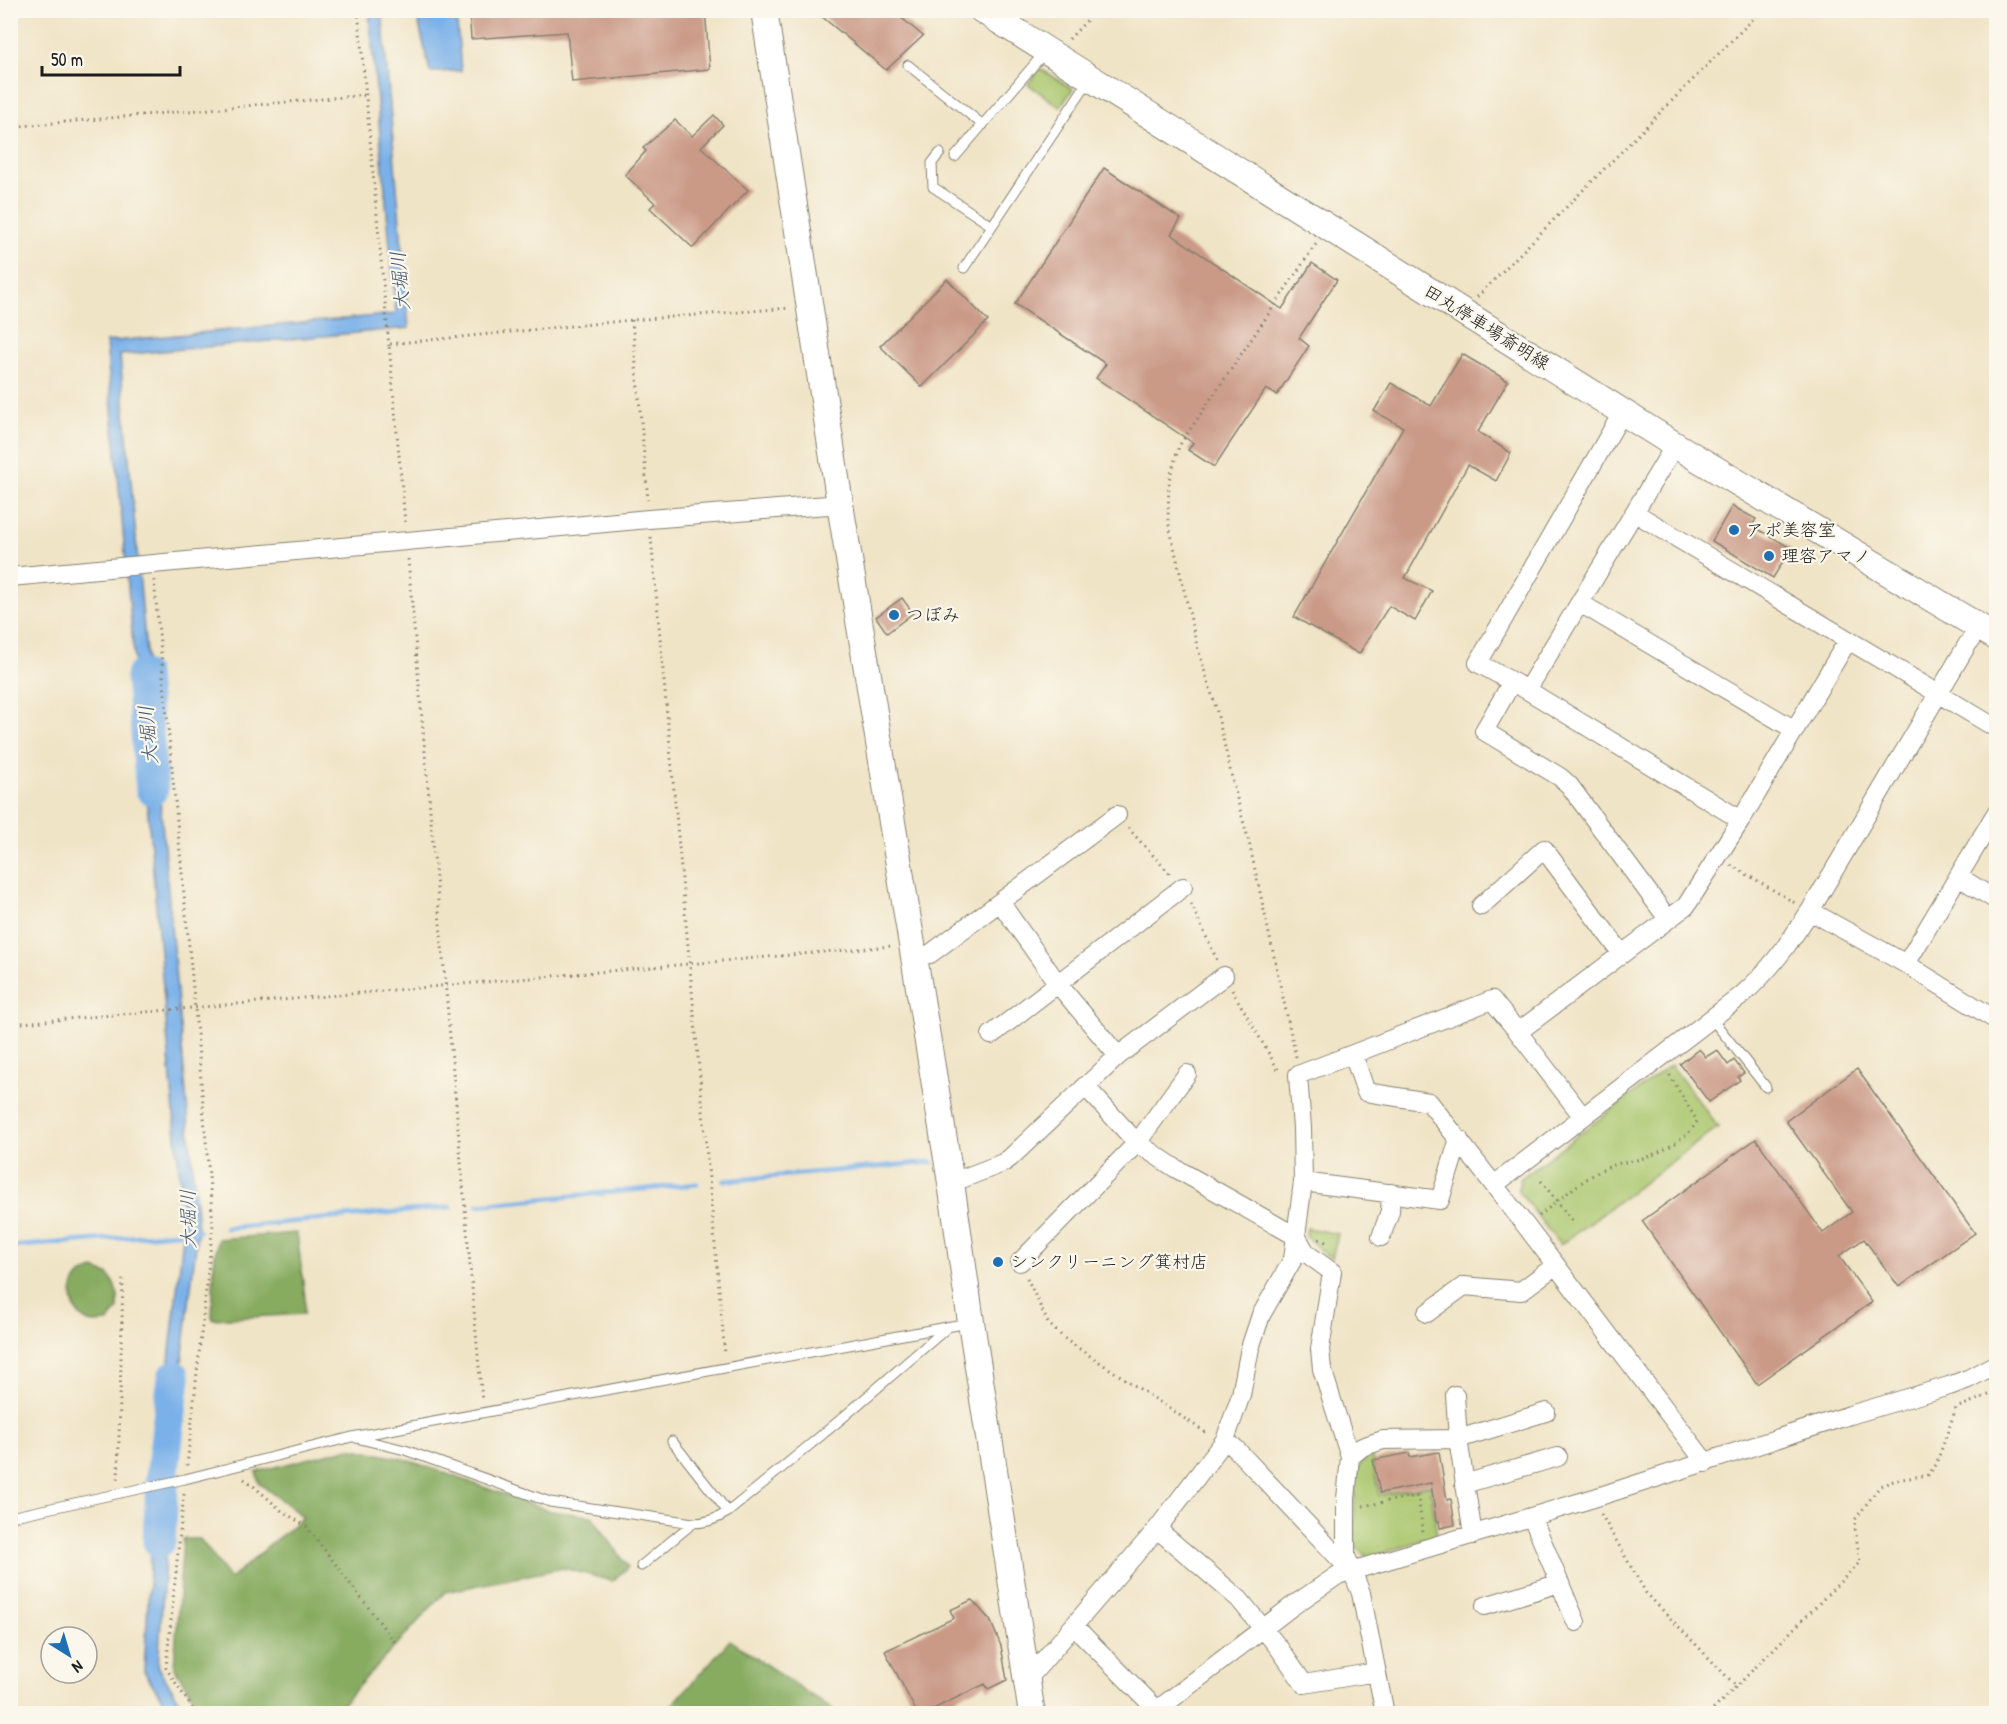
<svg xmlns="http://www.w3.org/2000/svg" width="2007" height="1724" viewBox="0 0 2007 1724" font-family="'Patrick Hand','Klee One',sans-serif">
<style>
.green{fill:#aac76e;stroke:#637245;stroke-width:1.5}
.forest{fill:#87ac61;stroke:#52643e;stroke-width:1.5}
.water{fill:#7ab1e9;stroke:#4b6682;stroke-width:1.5}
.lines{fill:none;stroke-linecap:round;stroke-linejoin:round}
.stream{stroke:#7ab1e9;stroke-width:5}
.river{stroke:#7ab1e9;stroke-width:33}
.building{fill:#ca9a87}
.lane-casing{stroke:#868071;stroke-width:11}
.street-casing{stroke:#868071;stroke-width:20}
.secondary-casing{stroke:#868071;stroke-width:28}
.path{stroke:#868071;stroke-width:3;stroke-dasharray:1.5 4.5;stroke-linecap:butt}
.lane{stroke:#fff;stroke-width:9}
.street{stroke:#fff;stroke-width:18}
.secondary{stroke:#fff;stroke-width:26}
.poi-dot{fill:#1f6fb2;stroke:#fbf7ec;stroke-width:2}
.labels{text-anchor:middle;stroke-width:4.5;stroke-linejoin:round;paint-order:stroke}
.street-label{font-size:18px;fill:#1c1c1c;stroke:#fbf7ec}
.poi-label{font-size:18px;fill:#1c1c1c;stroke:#fbf7ec;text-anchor:start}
.water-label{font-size:20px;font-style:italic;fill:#42586e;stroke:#fbf7ec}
</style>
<rect width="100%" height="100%" fill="#fbf7ec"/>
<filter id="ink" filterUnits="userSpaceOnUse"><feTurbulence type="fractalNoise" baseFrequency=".0167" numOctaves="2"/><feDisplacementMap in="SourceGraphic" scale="12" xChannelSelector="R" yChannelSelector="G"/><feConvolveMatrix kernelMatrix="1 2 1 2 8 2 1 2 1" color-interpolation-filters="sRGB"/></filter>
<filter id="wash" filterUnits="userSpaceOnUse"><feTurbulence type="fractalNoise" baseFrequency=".008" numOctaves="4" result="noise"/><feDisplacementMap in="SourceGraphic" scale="24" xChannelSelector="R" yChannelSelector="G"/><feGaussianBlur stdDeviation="1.35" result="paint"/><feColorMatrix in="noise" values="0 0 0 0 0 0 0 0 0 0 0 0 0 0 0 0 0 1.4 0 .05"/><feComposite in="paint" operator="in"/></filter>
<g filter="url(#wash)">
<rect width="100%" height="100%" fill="#f0e4c6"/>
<!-- green -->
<path class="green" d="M1039,68L1073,89L1060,107L1028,84Z
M1671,1065L1718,1127L1560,1245L1519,1192L1520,1179Z
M1307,1228L1338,1234L1332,1258L1324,1254L1306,1236Z
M1371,1454L1379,1495L1430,1485L1437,1535L1368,1558L1354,1545L1355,1479L1360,1465Z"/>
<!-- forest -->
<path class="forest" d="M297,1233L305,1298L304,1314L212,1319L214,1262L218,1239Z
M94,1269L108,1274L114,1284L118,1296V1309L108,1322C102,1322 95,1324 89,1322C71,1315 66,1288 81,1275C83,1272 90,1271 94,1269Z
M350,1448L408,1460L551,1511L592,1516L628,1567L612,1581L563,1568L445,1592L343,1703L346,1713H203L174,1667L183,1539H200L230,1579L303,1517L259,1483L256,1472Z
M730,1640L837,1713H661L675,1702Z"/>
<!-- water -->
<path class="water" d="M369,11H382L409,328L120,355L152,721L140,722L106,342L396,314Z
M416,11H456L461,71L430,72Z
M155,744L198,1228L175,1422L162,1421L184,1229L142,745Z
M169,1496L158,1668L188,1713H171L144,1671L154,1498Z"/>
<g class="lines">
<!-- stream -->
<path class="stream" d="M724,1181L932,1162
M478,1205L697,1184
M226,1228L451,1207
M10,1247L199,1231"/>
<!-- river -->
<path class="river" d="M142,676L152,789
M159,1541L163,1469L174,1377"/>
</g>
<g id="blocks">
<!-- building -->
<path class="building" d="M469,10H705L710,69L572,82L567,32L471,39Z
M814,10H892L923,36L886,70Z
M714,115L723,125L701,147L748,190L693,248L650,208L655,203L625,175L646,151L643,148L675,120L692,136Z
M1104,168L1181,219L1171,234L1282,309L1312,263L1337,280L1299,338L1309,346L1277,395L1266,389L1214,467L1188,450L1193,443L1096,378L1106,364L1015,304Z
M947,279L988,321L922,387L880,346Z
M1462,354L1508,381L1478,432L1511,453L1496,481L1468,465L1405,578L1432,591L1415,621L1389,606L1359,654L1294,617L1403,427L1374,411L1391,383L1431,406Z
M1732,506L1756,519L1752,526L1791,548L1773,578L1712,541Z
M902,598L913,613L887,633L876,617Z
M1699,1049L1706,1057L1717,1050L1728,1065L1734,1060L1744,1073L1738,1077L1740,1080L1709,1102L1680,1064Z
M1857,1069L1975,1233L1899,1287L1864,1239L1839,1256L1872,1302L1757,1384L1642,1221L1756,1139L1823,1233L1852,1212L1786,1121Z
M1439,1452L1447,1500L1451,1499L1455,1525L1440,1528L1439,1521H1436L1431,1483L1380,1493L1373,1460L1409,1453L1410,1457Z
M972,1600L990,1620L1001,1646L1007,1680L988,1689L985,1684L925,1713H917L885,1651L954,1618L950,1610Z"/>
</g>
</g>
<g filter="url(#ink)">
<use href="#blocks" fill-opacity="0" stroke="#868071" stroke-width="1.5"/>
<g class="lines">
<!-- lane casing -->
<g class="lane-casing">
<path id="lane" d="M908,65L983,125
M940,153L932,163L933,187L992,226
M955,157L1045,52
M964,268L1089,80
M1712,1019L1766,1087
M356,1438L405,1450L550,1502L693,1523C706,1523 717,1519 728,1512L840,1420L948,1327
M672,1441L728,1512
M10,1517L185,1479L352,1437L968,1323
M641,1566L693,1523"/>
</g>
<!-- street casing -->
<g class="street-casing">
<path id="street" d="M1622,413L1478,663L1527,690L1741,820
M1635,513L1996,728
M10,577L649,519L840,504
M1580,603L1795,730
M1512,682L1484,731L1560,777L1569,785L1668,919
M1527,690L1675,445
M1959,877L1996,900
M1000,902L1058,984L1118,1056
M1481,906L1544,849L1622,954
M1810,911L1906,964L1996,1020
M913,957L930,954L1117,815
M1906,964L1996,813
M1518,1032L1583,1117
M991,1035L1183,887
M1085,1086L1137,1143L1175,1168L1297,1237L1306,1253L1332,1272L1320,1349L1322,1369L1350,1457L1346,1499V1556L1361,1593L1385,1714
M1303,1182L1440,1200L1459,1139
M951,1183L1003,1163L1010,1158L1118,1056L1224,976
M1494,1185L1741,996C1771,969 1788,945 1810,911L1967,645L1980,627
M1381,1237L1390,1211L1391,1193
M1020,1262L1137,1143L1187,1074
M1427,1313L1464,1286L1521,1291L1556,1265
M1455,1395L1458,1439L1546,1412
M1225,1440L1236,1449L1350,1570
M1350,1457L1362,1447L1383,1440L1458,1439L1473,1535
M1706,1463L1526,1226L1429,1102L1366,1092L1353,1054L1492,1000L1518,1032L1686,906L1741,820L1848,640
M1464,1484L1558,1457
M1532,1517L1576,1622
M1157,1529L1239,1599L1279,1648L1304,1684L1376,1672
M1485,1606L1560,1583
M1074,1626L1161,1714
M1026,1681L1157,1529L1225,1440L1241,1395L1250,1348L1261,1315L1293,1259L1303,1182L1302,1128L1298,1075L1353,1054
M1152,1714L1291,1607L1338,1575L1594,1498L1850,1415L1949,1386L1968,1379L1996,1364"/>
</g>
<!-- secondary casing -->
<g class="secondary-casing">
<path id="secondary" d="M764,10L840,504L951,1183L971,1322L1032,1714
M982,10L1675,445L1996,637"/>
</g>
<!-- path -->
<path class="path" d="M358,10L389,346
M1069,39L1097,10
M10,127L366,95
M1477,297L1762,10
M632,320L648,500
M405,522L389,344L632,320L790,308
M651,537L725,1355
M408,559L482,1401
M154,580L195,1009L213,1224L187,1466
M1128,828L1170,874
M1731,865L1795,903
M1191,904L1217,960
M1232,990L1280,1073
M10,1024L892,946
M1296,1057L1249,842L1236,795L1216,708L1197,646L1168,521L1169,481L1179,446L1316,244
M1541,1181L1574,1223
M1539,1216C1560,1199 1580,1181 1604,1169C1617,1162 1631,1162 1644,1158C1662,1152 1689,1138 1697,1121L1669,1074
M1319,1239L1328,1243
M1027,1278L1048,1323L1066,1340L1208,1434
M118,1479L123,1279
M244,1479L249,1482L282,1511L307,1527L397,1645
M184,1494L166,1668L196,1714
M1363,1506L1415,1496L1418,1497L1423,1533
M1601,1514L1646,1593L1736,1686
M1709,1714L1860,1562L1854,1521L1880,1486L1896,1480L1928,1475L1936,1465L1956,1408L1996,1392"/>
<!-- lane -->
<use href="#lane" class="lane"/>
<!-- street -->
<use href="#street" class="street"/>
<!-- secondary -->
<use href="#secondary" class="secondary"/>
</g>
</g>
<!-- markers -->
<g class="poi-dot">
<circle cx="1734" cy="530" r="6"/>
<circle cx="1769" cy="556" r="6"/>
<circle cx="894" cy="615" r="6"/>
<circle cx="998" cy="1262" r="6"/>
</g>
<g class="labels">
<!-- street labels -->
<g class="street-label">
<text transform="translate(1487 327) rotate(32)" y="6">田丸停車場斎明線</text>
</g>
<!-- poi labels -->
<g class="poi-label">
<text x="1746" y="536">アポ美容室</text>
<text x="1781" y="562">理容アマノ</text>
<text x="906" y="621">つぼみ</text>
<text x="1010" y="1268">シンクリーニング箕村店</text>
</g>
<!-- water labels -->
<g class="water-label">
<text transform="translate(400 281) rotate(-95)" y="7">大堀川</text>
<text transform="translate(148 735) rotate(-95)" y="7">大堀川</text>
<text transform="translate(188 1219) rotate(-91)" y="7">大堀川</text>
</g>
</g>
<!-- margin -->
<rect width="2007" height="1724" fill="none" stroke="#fbf7ec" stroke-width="36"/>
<!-- north arrow -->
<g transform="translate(69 1655) rotate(143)"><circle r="28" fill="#fbf7ec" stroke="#a29f99" stroke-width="1.5"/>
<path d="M0-4.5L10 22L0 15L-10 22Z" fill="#1f6fb2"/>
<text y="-9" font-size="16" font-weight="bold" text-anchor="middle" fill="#1c1c1c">N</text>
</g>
<!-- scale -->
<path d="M42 66v9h138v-9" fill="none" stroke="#1c1c1c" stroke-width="3"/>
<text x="51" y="66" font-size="18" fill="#1c1c1c" stroke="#fbf7ec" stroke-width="4.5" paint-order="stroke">50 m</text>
</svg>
